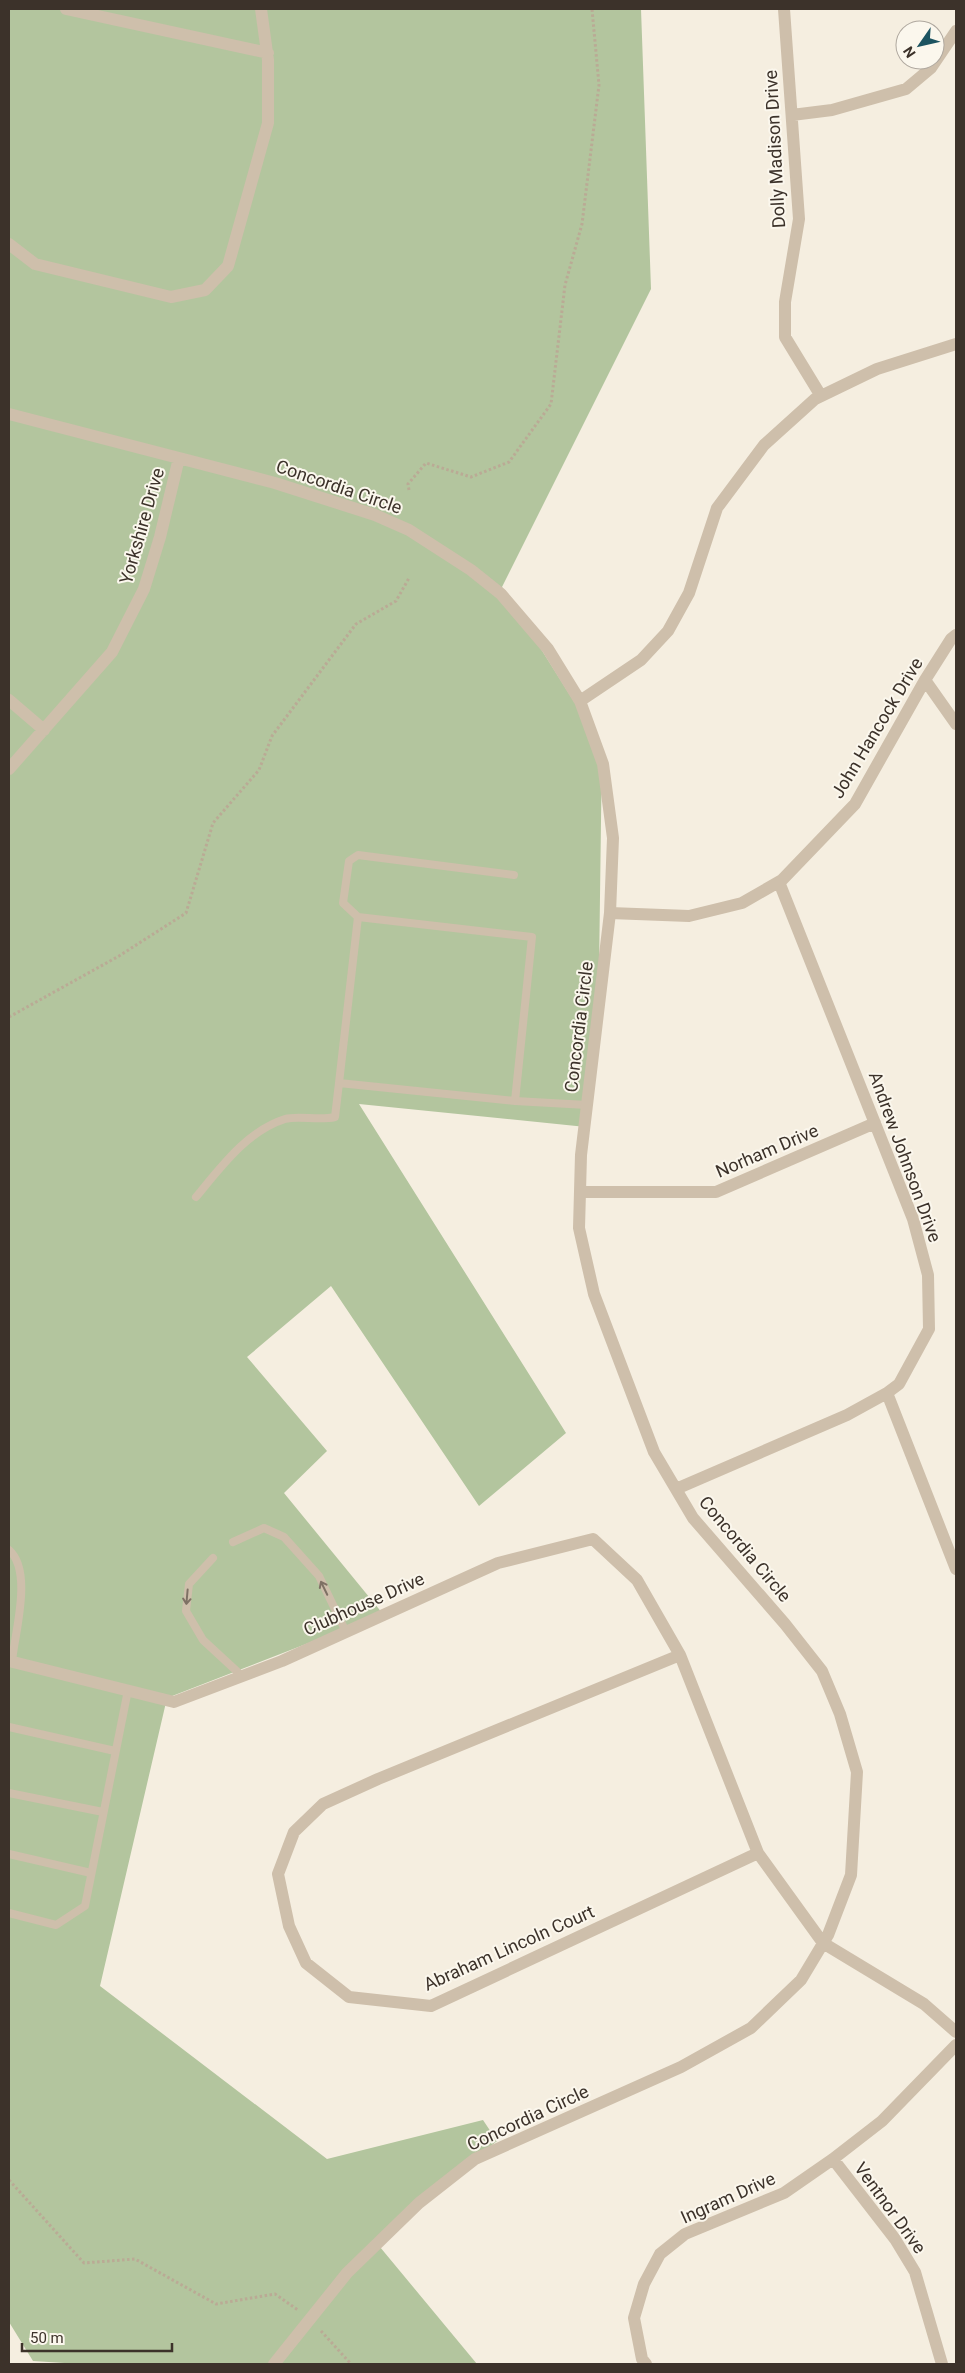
<svg xmlns="http://www.w3.org/2000/svg" width="965" height="2373" viewBox="0 0 965 2373" font-family="Roboto,sans-serif">
<style>
.green{fill:#b3c59e}
.lines{fill:none;stroke-linecap:round;stroke-linejoin:round}
.path{stroke:#baaa95;stroke-width:3;stroke-dasharray:2.5 2.5;stroke-linecap:butt}
.service{stroke:#cebfab;stroke-width:8}
.minor{stroke:#cebfab;stroke-width:12}
.oneway{stroke:#7e7164}
.labels{text-anchor:middle;stroke-width:4;stroke-linejoin:round;paint-order:stroke}
.street-label{font-size:18px;fill:#3c322a;stroke:#fbf7ed}
</style>
<rect width="100%" height="100%" fill="#f5eee0"/>
<!-- green -->
<path class="green" d="M9,9H641L651,289L502,587L602,746L598,1047L586,1127L359,1104L566,1433L479,1506L331,1286L247,1357L327,1451L284,1493L383,1614L167,1698L100,1986L327,2159L483,2120L497,2141L375,2241L477,2364H80L33,2361L9,2322Z"/>
<g class="lines">
<!-- path -->
<path class="path" d="M409,490L408,484L426,463L471,477L509,462L551,404L565,285L582,224L599,85L592,9
M9,1017L119,956L186,913L213,823L259,770L272,736L356,624L396,601L409,578
M9,2180L84,2263L135,2259L216,2304L275,2294L298,2310
M321,2331L351,2364"/>
<!-- service -->
<path class="service" d="M358,917L343,903L349,861L358,855L514,875
M515,1101L532,937L358,917L339,1083L515,1101L587,1105
M196,1197C221,1167 247,1131 285,1119C298,1115 319,1121 335,1117L339,1083
M233,1542L264,1528L284,1537L319,1576L346,1632
M9,1550C33,1571 15,1632 12,1661
M213,1558L189,1584L186,1611L203,1640L242,1676
M9,1727L115,1751
M9,1793L103,1812
M9,1854L91,1873
M9,1913L56,1925L85,1906L128,1690"/>
<!-- minor -->
<path class="minor" d="M66,9L268,53
M784,9L799,219L785,302V337L821,396
M792,115L832,110L906,89L931,68L956,31
M9,244L35,264L171,297L205,290L228,266L268,123V60L261,9
M9,414L275,483L375,515L409,530L471,570L501,594L548,649L580,701L603,764L613,838L610,913L581,1155L579,1228L594,1294L654,1452L693,1518L785,1624L822,1671L840,1714L857,1772L851,1875L828,1935L801,1980L751,2028L681,2067L475,2159L419,2203L347,2273L274,2364
M925,680L956,724
M9,700L44,730
M580,701L641,660L668,631L689,593L717,508L764,445L815,399L877,369L956,344
M9,769L112,652L144,589L160,537L179,458
M610,913L689,916L742,903L782,880L855,804L925,680L951,639L956,635
M580,1192H716L875,1123
M887,1393L956,1569
M676,1489L847,1415L887,1393L899,1384L929,1329L928,1275L913,1219L779,882
M680,1655L378,1779L323,1804L294,1832L278,1874L289,1926L306,1963L349,1997L431,2006L758,1853
M9,1661L174,1702L282,1661L498,1563L593,1539L637,1580L680,1655L758,1853L823,1943L924,2004L956,2032
M833,2159L895,2239L915,2272L942,2364
M646,2364L642,2359L634,2318L644,2284L660,2254L685,2234L784,2193L833,2159L882,2121L956,2045"/>
</g>
<!-- one-way arrows -->
<defs><path id="oneway-shaft" d="M-6 0H5M1.5-3L5.5 0L1.5 3" fill="none" stroke-width="1.6" stroke-linecap="round" stroke-linejoin="round" transform="scale(1.25)"/></defs>
<g class="oneway">
<use href="#oneway-shaft" transform="translate(324 1588) rotate(-116)"/>
<use href="#oneway-shaft" transform="translate(187 1597) rotate(95)"/>
</g>
<g class="labels">
<!-- street labels -->
<g class="street-label">
<text transform="translate(775 149) rotate(-93)" y="6">Dolly Madison Drive</text>
<text transform="translate(339 487) rotate(19)" y="6">Concordia Circle</text>
<text transform="translate(142 526) rotate(-74)" y="6">Yorkshire Drive</text>
<text transform="translate(877 728) rotate(-59)" y="6">John Hancock Drive</text>
<text transform="translate(579 1027) rotate(-83)" y="6">Concordia Circle</text>
<text transform="translate(767 1151) rotate(-23)" y="6">Norham Drive</text>
<text transform="translate(905 1157) rotate(70)" y="6">Andrew Johnson Drive</text>
<text transform="translate(745 1549) rotate(50)" y="6">Concordia Circle</text>
<text transform="translate(364 1604) rotate(-24)" y="6">Clubhouse Drive</text>
<text transform="translate(509 1948) rotate(-24)" y="6">Abraham Lincoln Court</text>
<text transform="translate(528 2118) rotate(-25)" y="6">Concordia Circle</text>
<text transform="translate(728 2198) rotate(-24)" y="6">Ingram Drive</text>
<text transform="translate(890 2208) rotate(54)" y="6">Ventnor Drive</text>
</g>
</g>
<!-- border -->
<rect width="965" height="2373" fill="none" stroke="#3c322a" stroke-width="20"/>
<!-- north arrow -->
<g transform="translate(920 45) rotate(236)"><circle r="24" fill="#fbf7ed" stroke="#afa89f"/>
<path d="M0-4L9 19L0 12L-9 19Z" fill="#1c5360"/>
<text y="-8" font-size="14" font-weight="bold" text-anchor="middle" fill="#3c322a">N</text>
</g>
<!-- scale -->
<path d="M22 2343v8h150v-8" fill="none" stroke="#3c322a" stroke-width="2.5"/>
<text x="30" y="2343" font-size="15" fill="#3c322a" stroke="#fbf7ed" stroke-width="4" paint-order="stroke">50 m</text>
</svg>
